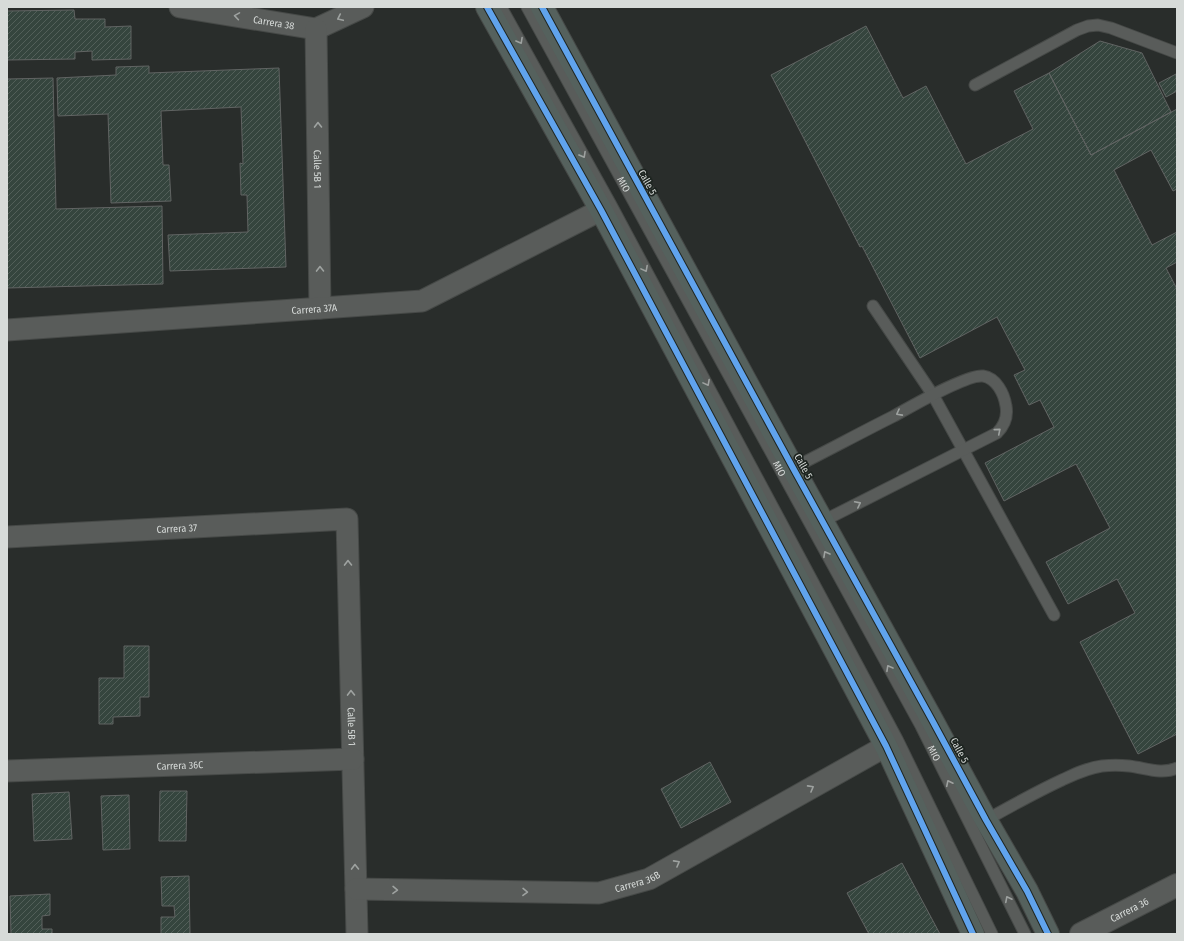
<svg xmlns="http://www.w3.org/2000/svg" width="1184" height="941" viewBox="0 0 1184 941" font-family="'Fira Sans Condensed',sans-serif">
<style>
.building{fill:url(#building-hatch);stroke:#616463}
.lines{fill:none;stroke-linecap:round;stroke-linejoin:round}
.lane-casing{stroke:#464947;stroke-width:13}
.street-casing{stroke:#464947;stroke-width:23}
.secondary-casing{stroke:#464947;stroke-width:24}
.primary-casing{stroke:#464947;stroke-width:24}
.lane{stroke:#595c5a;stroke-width:11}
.street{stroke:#595c5a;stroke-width:21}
.secondary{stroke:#595c5a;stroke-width:22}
.primary{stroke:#55615d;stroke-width:22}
.cycleway-casing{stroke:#1e2521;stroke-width:8}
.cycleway{stroke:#60a3ed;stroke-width:6}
.oneway{stroke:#9ea2a0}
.labels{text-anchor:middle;stroke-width:3.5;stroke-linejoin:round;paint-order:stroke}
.street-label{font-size:10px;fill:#d7dbd9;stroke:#1e2521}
</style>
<defs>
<pattern id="building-hatch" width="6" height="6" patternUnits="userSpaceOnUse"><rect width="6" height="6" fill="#35453e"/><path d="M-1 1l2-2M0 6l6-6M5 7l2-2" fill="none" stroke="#525f59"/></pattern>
</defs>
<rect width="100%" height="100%" fill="#292d2b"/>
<!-- building -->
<path class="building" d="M74,10L75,19H105V27L131,26V59L92,60V51L75,52V59L7,60V11Z
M866,26L903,98L926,86L966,164L1033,129L1014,91L1049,73L1091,155L1177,109V189L1173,191L1151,150L1114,170L1152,245L1177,232V262L1166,268L1177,289V734L1138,754L1080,642L1135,613L1117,579L1068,604L1046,562L1110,528L1076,464L1004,501L985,463L1054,427L1040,400L1029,405L1014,375L1025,370L997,317L920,358L862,246L860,247L771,75Z
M1100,41L1142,53L1171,112L1091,155L1049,73Z
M149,66V73L279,68L286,267L170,271L168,235L248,232L247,195H241L240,163L243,164L241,107L161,111L163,165H169L171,201L111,203L108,114L58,116L57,78L116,75V67Z
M1176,74L1177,91L1166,97L1159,83Z
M53,78L56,209L162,206L163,284L7,288V79Z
M124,646H149V697H140V716L113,717V724H99V678H124Z
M710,762L731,802L681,828L661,789Z
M160,791H187L186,841H159Z
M69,792L72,839L34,841L32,794Z
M129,795L130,849L103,850L101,796Z
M902,863L940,934H869L847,893Z
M189,876L190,934H161V917H175L174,906H162L161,877Z
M50,894V915L42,916V929H52V934H11L10,896Z"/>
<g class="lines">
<!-- lane casing -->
<g class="lane-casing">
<g id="lane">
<path d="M501,7L611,205L897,739L992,934"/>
<path id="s1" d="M527,7L921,726L1025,934"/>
<path d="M975,85L1077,30L1088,26L1098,25L1111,28L1177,53"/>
<path d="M873,306L933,395L1054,615"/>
<path d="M793,468C827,451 860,433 894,416C910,407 967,374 983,376C996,378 1004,393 1006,406C1008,417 1005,425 997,433L823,521"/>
<path d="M986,820C1011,806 1036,792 1062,780C1075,774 1087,768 1102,766C1111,765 1120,765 1129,766C1146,768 1161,775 1177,768"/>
</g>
</g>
<!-- street casing -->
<g class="street-casing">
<g id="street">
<path id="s2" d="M180,7L316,29L363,7"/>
<path id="s3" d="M316,29L320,308"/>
<path id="s4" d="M7,330L422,301L601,210"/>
<path id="s5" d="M7,537L347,519L357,934"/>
<path id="s6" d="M7,771L353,759"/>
<path id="s7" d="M356,889L599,893L649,879L886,746"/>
</g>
</g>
<!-- secondary casing -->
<g class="secondary-casing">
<g id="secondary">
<path id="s8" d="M1081,934L1177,885"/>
</g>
</g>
<!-- primary casing -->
<g class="primary-casing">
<path id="primary" d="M487,7L601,210L886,746L973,934
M542,7L793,468L932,720L986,820L1027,891L1048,934"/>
</g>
<!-- lane -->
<use href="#lane" class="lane"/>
<!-- street -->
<use href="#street" class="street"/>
<!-- secondary -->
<use href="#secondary" class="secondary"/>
<!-- primary -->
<use href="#primary" class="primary"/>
<!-- cycleway casing -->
<g class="cycleway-casing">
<path id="cycleway" d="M487,7L601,210L886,746L973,934
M542,7L793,468L932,720L986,820L1027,891L1048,934"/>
</g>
<!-- cycleway -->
<use href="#cycleway" class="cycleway"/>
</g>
<!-- one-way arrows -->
<defs><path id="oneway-chevron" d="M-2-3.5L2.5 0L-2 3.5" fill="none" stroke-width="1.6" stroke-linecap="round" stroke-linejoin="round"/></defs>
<g class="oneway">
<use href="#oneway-chevron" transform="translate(237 16) rotate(-171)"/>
<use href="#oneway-chevron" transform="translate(340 18) rotate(155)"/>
<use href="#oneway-chevron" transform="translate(520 41) rotate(61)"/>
<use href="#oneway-chevron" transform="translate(318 125) rotate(-91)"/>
<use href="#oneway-chevron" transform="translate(583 155) rotate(61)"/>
<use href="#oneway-chevron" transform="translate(320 269) rotate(-91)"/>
<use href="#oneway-chevron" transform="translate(645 269) rotate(62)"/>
<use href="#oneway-chevron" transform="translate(707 383) rotate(62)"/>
<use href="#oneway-chevron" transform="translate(899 413) rotate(152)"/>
<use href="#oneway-chevron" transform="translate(998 431) rotate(-40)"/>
<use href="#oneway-chevron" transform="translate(858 504) rotate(-27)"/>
<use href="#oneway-chevron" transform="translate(826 554) rotate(-119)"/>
<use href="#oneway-chevron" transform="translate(348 563) rotate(-91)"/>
<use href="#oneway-chevron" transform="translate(889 668) rotate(-119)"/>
<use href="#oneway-chevron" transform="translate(351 693) rotate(-91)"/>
<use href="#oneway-chevron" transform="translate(949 783) rotate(-116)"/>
<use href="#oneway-chevron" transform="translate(811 788) rotate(-29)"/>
<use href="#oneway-chevron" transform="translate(677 863) rotate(-29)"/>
<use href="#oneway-chevron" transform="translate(355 867) rotate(-91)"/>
<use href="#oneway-chevron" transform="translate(395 890) rotate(1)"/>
<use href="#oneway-chevron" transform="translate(525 892) rotate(1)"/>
<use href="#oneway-chevron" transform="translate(1008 899) rotate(-117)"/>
</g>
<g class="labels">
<!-- street labels -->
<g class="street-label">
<text dy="4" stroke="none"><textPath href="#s2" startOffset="95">Carrera 38</textPath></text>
<text dy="4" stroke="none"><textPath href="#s3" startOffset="140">Calle 5B 1</textPath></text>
<text transform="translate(648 182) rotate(61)" y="4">Calle 5</text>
<text dy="4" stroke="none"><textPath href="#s1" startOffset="202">MIO</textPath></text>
<text dy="4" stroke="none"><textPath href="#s4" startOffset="308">Carrera 37A</textPath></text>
<text transform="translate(804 466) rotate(61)" y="4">Calle 5</text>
<text dy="4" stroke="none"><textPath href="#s1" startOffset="526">MIO</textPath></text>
<text dy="4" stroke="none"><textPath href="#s5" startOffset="170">Carrera 37</textPath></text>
<text dy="4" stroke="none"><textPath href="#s5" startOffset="548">Calle 5B 1</textPath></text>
<text transform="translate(960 750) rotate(62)" y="4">Calle 5</text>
<text dy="4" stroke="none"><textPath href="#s1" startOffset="850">MIO</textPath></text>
<text dy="4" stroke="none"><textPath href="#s6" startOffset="173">Carrera 36C</textPath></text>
<text dy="4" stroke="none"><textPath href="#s7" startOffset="283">Carrera 36B</textPath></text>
<text dy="4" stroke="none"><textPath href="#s8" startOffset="54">Carrera 36</textPath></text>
</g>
</g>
<!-- border -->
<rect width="1184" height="941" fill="none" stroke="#d7dbd9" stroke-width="16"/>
</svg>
